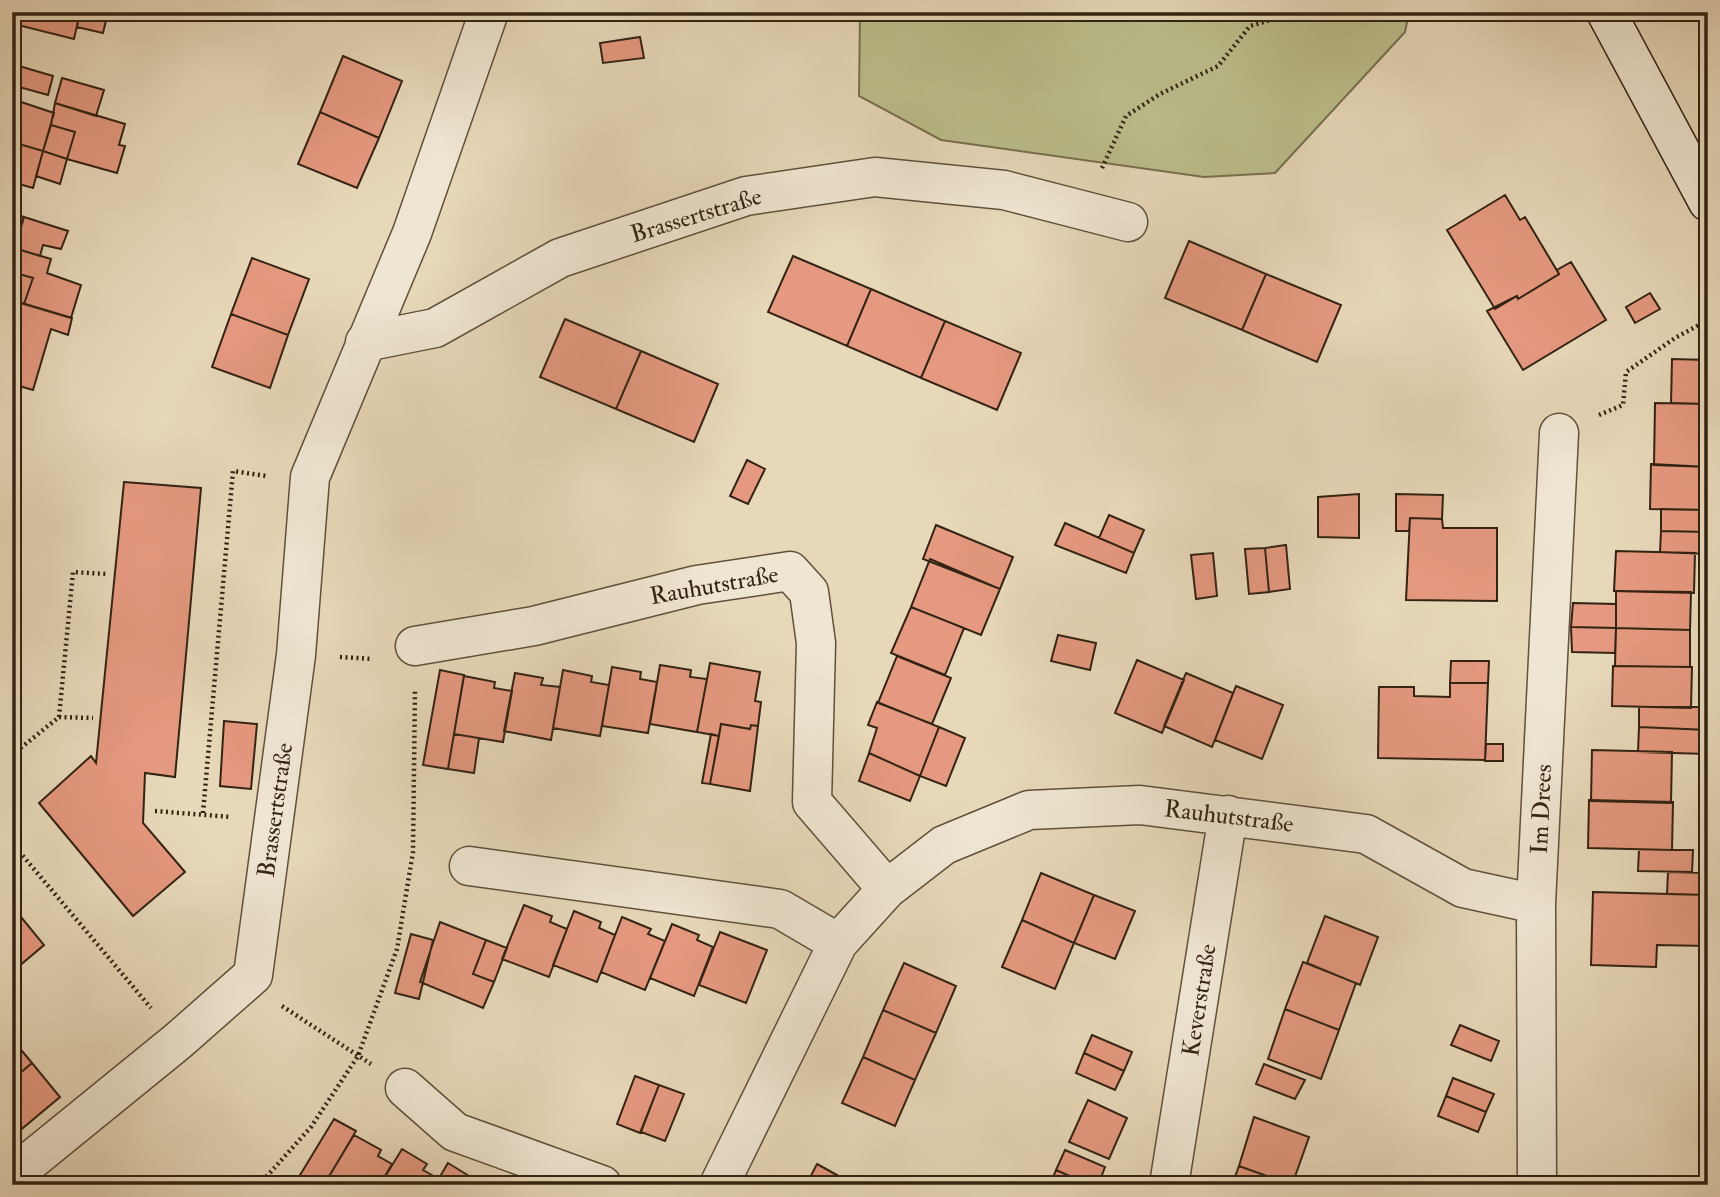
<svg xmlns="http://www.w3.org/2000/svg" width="1720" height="1197" viewBox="0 0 1720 1197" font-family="'IM FELL Double Pica',serif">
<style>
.green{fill:#bbbd8b;stroke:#77704f;stroke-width:2}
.building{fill:#e59980;stroke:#332313;stroke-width:2}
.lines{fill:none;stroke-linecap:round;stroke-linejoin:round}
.street-casing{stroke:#60503c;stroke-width:41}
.secondary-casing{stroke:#332313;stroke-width:41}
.path{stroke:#332313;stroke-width:4.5;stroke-dasharray:2 3.5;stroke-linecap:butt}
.street{stroke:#efe6d2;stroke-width:38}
.secondary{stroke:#efe6d2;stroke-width:38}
.labels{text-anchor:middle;stroke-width:6;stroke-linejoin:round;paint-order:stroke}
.street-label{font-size:24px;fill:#332313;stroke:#efe6d2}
</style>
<rect width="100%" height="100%" fill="#e7d8b9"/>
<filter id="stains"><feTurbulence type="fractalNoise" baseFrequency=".00286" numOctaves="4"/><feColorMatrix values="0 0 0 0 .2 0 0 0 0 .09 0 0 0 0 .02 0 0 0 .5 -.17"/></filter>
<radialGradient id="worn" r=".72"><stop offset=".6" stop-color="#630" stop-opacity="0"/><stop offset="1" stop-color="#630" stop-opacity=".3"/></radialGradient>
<!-- green -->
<path class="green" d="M860,12H1409L1405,32L1275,173L1204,177L941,140L859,96Z"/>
<!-- building -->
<path class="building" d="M17,12H80L74,39L14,24Z
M80,12H108L103,33L77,27Z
M640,37L644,58L603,63L600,43Z
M343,56L402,81L379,138L320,112Z
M12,64L53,76L48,95L12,85Z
M62,78L104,90L96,116L55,103Z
M12,99L54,113L43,151L12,142Z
M55,103L125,124L119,145L125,146L117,173L67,159L75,132L51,125Z
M320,112L379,138L357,188L298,164Z
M51,125L75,132L67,159L43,151Z
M12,142L43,151L33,188L12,182Z
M43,151L67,159L60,184L36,176Z
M1505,195L1520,220L1525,217L1559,274L1518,299L1517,296L1495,309L1447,230Z
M12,214L24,217L16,244L12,243Z
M24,217L68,231L61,249L43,245L40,256L14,248Z
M1189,241L1266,274L1242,330L1165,298Z
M14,248L51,259L47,273L81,285L71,318L24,304L33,278L12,272Z
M793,256L871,289L847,346L768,312Z
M252,258L309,279L288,335L231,314Z
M1571,262L1606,320L1523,370L1487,311L1517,296L1518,299L1559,274L1557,270Z
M12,272L33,278L24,304L12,300Z
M1266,274L1341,305L1317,362L1242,330Z
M871,289L945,321L921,378L847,346Z
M1650,293L1660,309L1635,323L1626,307Z
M12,300L72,318L68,335L51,329L33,390L12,384Z
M231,314L288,335L270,388L212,367Z
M565,319L641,351L616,409L540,377Z
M945,321L1021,353L997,410L921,378Z
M641,351L718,384L694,442L616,409Z
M1672,359L1708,360V404L1671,403Z
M1655,403L1708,404V467L1654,465Z
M747,460L765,469L748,504L730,496Z
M1651,464L1708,467V510L1650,509Z
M124,482L201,488L175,777L145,773L143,823L185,872L133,916L39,803L91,756L96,763Z
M1359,494V538L1318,537V497Z
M1396,494L1443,495L1442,519L1410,518L1409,531H1396Z
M1661,509L1708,510V532L1661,531Z
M1109,515L1144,530L1134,553L1099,538Z
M1410,518L1442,519L1443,528H1497V601L1406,600Z
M1065,523L1134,553L1126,573L1055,545Z
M936,525L1013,557L1000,589L923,559Z
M1661,531L1708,532V554L1660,552Z
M1286,545L1290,589L1269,592L1265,548Z
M1265,548L1269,592L1249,594L1245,549Z
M1616,551L1695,553L1694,593L1614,591Z
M1213,553L1217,596L1196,599L1191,555Z
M930,559L1000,589L981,635L911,607Z
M1616,591L1691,592L1690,630L1616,628Z
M1573,603L1616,604V628L1571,627Z
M911,607L964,628L945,675L891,653Z
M1571,627L1616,628L1615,653L1572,652Z
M1616,628L1690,630V667L1615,666Z
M1058,635L1096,643L1090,670L1051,661Z
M897,656L951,678L932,724L878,703Z
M1137,660L1184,680L1162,733L1115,713Z
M1451,661H1489L1488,683H1450Z
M710,663L760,672L755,701L761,702L758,726L751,725L750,729L721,724L719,736L697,732Z
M660,665L691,670L690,677L707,679L697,732L650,724Z
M1613,666L1692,667L1691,708L1612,706Z
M612,667L641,672L640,679L657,682L648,733L602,726Z
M440,670L464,675L448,769L423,765Z
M563,670L592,676L591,682L609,685L600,736L553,728Z
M515,673L543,678L541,685L560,687L551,740L504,731Z
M1186,673L1233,693L1212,747L1164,726Z
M464,676L495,682L494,688L512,691L503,742L454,734Z
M1450,683H1488L1485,760L1378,758L1379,687H1414V696L1450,697Z
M1236,686L1283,705L1262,759L1215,740Z
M877,702L939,727L920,776L869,753L877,728L868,725Z
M1639,707H1708V730L1639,727Z
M224,721L257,724L251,789L220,786Z
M721,724L750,729L751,725L758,726L750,791L710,784Z
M939,727L965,738L946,786L920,776Z
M1639,727L1708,730V754L1638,752Z
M454,734L479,738L474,773L448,769Z
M711,734L719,736L710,784L702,783Z
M1486,744H1503V761H1485Z
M1592,750L1672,752L1671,803L1591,801Z
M869,753L920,776L910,801L859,781Z
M1589,800L1673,802L1672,850L1588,848Z
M1639,850H1693L1692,872L1638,871Z
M1668,872L1708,873V895L1667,894Z
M1041,873L1094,895L1074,943L1022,920Z
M1593,892L1708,895V946L1657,945L1656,967L1591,965Z
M1094,895L1135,911L1115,959L1074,943Z
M524,905L552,916L550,922L567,929L549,977L502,959Z
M12,906L44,945L12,972Z
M574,911L601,922L599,928L615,935L597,982L553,965Z
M1325,916L1378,937L1360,985L1307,963Z
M622,917L651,929L648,934L665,941L645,990L601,972Z
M1022,920L1074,943L1055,989L1002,967Z
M440,922L486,940L473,974L494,982L483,1008L420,982Z
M672,924L699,935L697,940L713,947L694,996L650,978Z
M720,932L767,950L746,1003L699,985Z
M411,934L433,940L419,999L395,993Z
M486,940L507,948L494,982L473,974Z
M1303,962L1356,983L1339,1030L1285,1009Z
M904,963L956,986L936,1033L883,1010Z
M1285,1009L1339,1030L1321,1079L1268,1059Z
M883,1010L936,1033L915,1080L863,1057Z
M1460,1025L1499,1041L1491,1061L1451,1045Z
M1092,1035L1132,1052L1124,1071L1084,1053Z
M12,1039L32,1063L12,1080Z
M1084,1053L1124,1071L1115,1090L1076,1073Z
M863,1057L915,1080L895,1126L842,1103Z
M32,1063L60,1097L12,1137V1080Z
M1264,1064L1305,1080L1295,1099L1256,1084Z
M635,1076L659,1085L640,1133L617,1124Z
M1453,1078L1494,1094L1486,1112L1446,1096Z
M659,1085L684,1094L665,1141L641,1132Z
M1446,1096L1486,1112L1478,1132L1438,1116Z
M1088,1100L1127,1118L1109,1159L1069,1142Z
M1254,1117L1309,1137L1292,1185L1239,1166Z
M334,1119L356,1131L324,1185H294Z
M354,1135L381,1150L378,1156L392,1164L380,1185H328L325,1183Z
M402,1149L427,1164L423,1170L439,1179L435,1185H380Z
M1065,1150L1105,1167L1098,1185H1090L1056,1170Z
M448,1163L474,1179L471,1185H435Z
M817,1164L855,1185H806Z
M1239,1166L1292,1185H1232Z
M1056,1170L1090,1185H1050Z
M495,1178L506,1185H492Z"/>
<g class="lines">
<!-- street casing -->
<g class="street-casing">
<path id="street" d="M365,342L435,328L560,258L746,196L875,177L1004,190L1128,222
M415,646L534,626L697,585L790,571L809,592L816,643L812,802L887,889
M469,866L780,909L838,943
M405,1088L455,1132L602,1185
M12,1176L178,1041L253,975L296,655L310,477L412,233L489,12
M719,1185L838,943L887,889L944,845L1029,810L1140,805L1366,834L1463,888L1536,904
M1169,1185L1228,815
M1537,1185L1536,904L1559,433"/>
</g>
<!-- secondary casing -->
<g class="secondary-casing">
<path id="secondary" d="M1606,12L1708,202"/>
</g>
<!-- path -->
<path class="path" d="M1102,168L1126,116L1160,94L1218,66L1250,26L1299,12
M1599,415L1623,405L1626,372L1675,338L1708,320
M340,657L373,659
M59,717L93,718
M12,755L59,717L73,572L106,574
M155,811L231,817
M203,813L233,471L266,476
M12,843L151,1008
M282,1006L371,1064
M259,1185L311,1127L358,1056L397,949L413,852L415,689"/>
<!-- street -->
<use href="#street" class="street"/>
<!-- secondary -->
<use href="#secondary" class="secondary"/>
</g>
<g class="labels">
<!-- street labels -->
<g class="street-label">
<text transform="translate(696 215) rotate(-17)" y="8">Brassertstraße</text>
<text transform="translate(714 585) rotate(-10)" y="8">Rauhutstraße</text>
<text transform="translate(1541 809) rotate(-87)" y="8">Im Drees</text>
<text transform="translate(275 810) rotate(-82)" y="8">Brassertstraße</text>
<text transform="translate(1229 816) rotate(7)" y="8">Rauhutstraße</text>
<text transform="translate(1199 1000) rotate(-81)" y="8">Keverstraße</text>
</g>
</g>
<!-- margin -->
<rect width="1720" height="1197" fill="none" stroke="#e7d8b9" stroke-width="42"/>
<rect x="14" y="14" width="1692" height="1169" fill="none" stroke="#332313" stroke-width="3.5"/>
<rect x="21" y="21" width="1678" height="1155" fill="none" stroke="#332313" stroke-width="2"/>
<rect width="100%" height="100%" filter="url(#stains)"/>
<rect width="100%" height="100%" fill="url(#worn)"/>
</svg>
